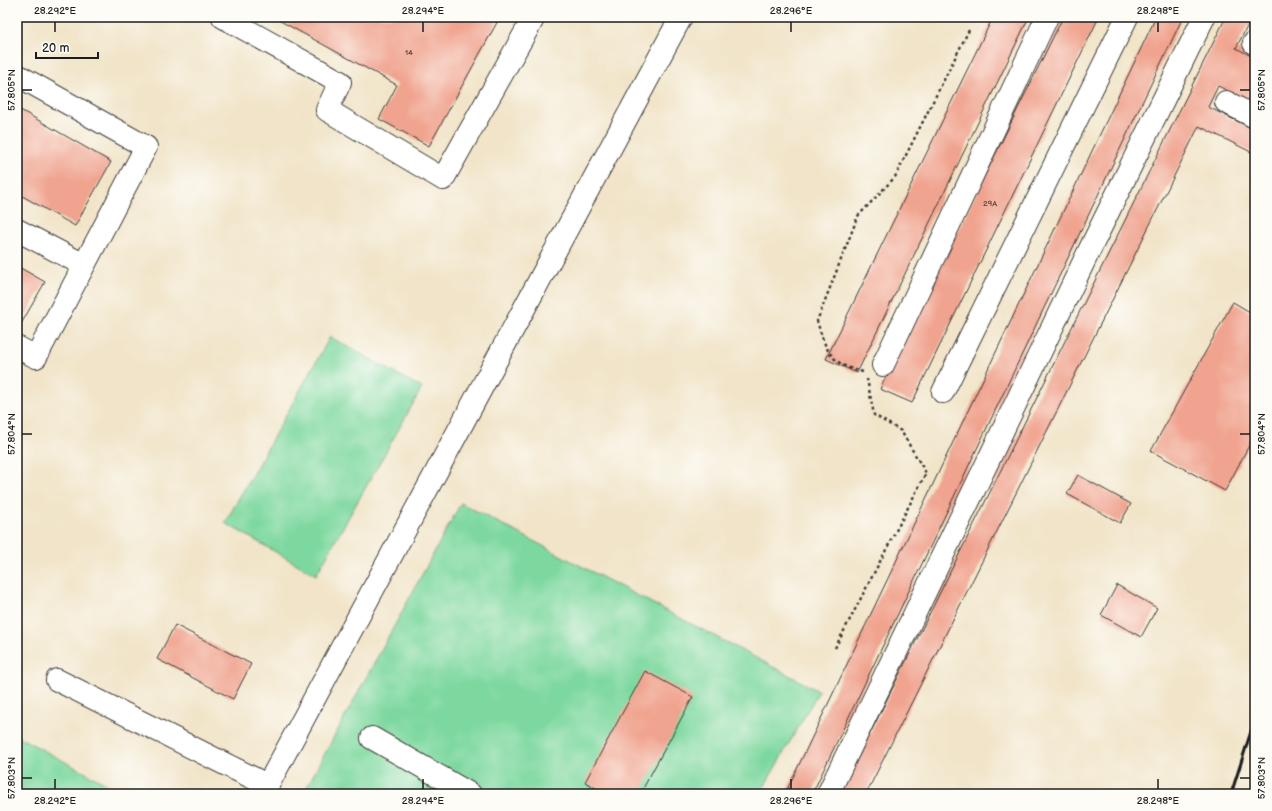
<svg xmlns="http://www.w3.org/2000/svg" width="1272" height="811" viewBox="0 0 1272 811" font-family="'Balsamiq Sans',sans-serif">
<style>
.green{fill:#7dd89f;stroke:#4c7a5e}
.building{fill:#f0a38e}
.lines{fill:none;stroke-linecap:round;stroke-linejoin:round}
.minor-casing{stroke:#3c3a36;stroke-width:24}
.path{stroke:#3c3a36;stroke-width:2.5;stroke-dasharray:3 3;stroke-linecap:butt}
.minor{stroke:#fff;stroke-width:22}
.rail{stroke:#1c1c1c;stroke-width:3}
.ticks{fill:none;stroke:#1c1c1c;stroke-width:1.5}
.labels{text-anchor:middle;stroke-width:3;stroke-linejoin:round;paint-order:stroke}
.number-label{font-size:8px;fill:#513e38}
.neatline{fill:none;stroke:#1c1c1c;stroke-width:1.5}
.ticks-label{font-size:10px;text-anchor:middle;fill:#1c1c1c}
</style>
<rect width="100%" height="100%" fill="#fdfcf7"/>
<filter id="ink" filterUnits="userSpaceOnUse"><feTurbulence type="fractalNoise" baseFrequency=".025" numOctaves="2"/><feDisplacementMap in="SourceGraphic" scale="8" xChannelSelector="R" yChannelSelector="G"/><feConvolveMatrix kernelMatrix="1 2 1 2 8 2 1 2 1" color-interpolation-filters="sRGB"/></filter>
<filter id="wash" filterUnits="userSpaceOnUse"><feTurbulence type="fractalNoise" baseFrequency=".012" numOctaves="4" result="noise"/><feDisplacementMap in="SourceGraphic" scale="16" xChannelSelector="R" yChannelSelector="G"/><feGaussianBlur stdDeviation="0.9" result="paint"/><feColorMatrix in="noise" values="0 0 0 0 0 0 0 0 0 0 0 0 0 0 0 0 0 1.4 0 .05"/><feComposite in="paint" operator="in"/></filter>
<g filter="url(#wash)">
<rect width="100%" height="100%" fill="#f1e4c8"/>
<!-- green -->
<path class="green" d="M330,337L422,388L316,575L225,523Z
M461,503L819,691L760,794H303Z
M17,736L125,794H17Z"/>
<g id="blocks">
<!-- building -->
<path class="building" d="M273,17H419L423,19L424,17H500L429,146L379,119L397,85Z
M993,17H1029L857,373L826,359Z
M1063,17H1099L912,403L880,389Z
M1156,17H1183L812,794H785Z
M1226,17H1255V29L1248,25L1236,48L1255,58V104L1218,86L1208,107L1255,130V154L1199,126L866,794H840Z
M17,108L111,162L75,226L17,193Z
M17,266L45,282L17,331Z
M1233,302L1255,315V434L1225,491L1151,451Z
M1078,475L1131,504L1120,523L1067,494Z
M1117,585L1157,608L1141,637L1101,615Z
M175,625L251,664L233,699L157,659Z
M645,671L693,697L640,794H606L585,782Z"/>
</g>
</g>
<g filter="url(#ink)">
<use href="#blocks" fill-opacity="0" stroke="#3c3a36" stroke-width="1"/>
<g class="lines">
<!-- minor casing -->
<g class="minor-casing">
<path id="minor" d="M223,17L340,82L327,110L443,179L534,17
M1254,43H1255
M17,75L146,147L36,357L17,347
M1226,102L1255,117
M17,230L84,265
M883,365L1047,17
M943,392L1127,17
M57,680L267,785
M372,738L470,794
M263,794L681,17
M828,794L1087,255L1204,17"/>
</g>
<!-- path -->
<path class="path" d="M863,372C830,365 826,350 817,321L858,216L895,177L969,30
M835,648L926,473L901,431L874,415L867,379"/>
<!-- minor -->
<use href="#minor" class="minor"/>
<!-- rail -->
<path class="rail" d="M1231,794L1255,719"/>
</g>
</g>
<!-- ticks -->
<path class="ticks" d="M55,22V32M423,22V32M791,22V32M1158,22V32M22,90H32M1240,90H1250M22,434H32M1240,434H1250M22,778H32M1240,778H1250M55,779V789M423,779V789M791,779V789M1158,779V789"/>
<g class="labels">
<!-- number labels -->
<g class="number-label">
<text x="409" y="55">14</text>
<text x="990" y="206">29А</text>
</g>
</g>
<!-- margin -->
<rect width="1272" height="811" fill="none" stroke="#fdfcf7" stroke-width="44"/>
<!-- scale -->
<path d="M36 52v6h62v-6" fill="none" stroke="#1c1c1c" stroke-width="2"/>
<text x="42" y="52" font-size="12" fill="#1c1c1c" stroke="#fdfcf7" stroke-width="3" paint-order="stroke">20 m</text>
<rect x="22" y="22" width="1228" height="767" class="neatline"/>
<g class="ticks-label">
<text x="55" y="14">28.292°E</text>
<text x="423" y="14">28.294°E</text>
<text x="791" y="14">28.296°E</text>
<text x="1158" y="14">28.298°E</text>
<text transform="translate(11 90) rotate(-90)" y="4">57.805°N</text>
<text transform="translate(1261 90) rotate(-90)" y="4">57.805°N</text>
<text transform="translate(11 434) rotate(-90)" y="4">57.804°N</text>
<text transform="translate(1261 434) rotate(-90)" y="4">57.804°N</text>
<text transform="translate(11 778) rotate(-90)" y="4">57.803°N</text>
<text transform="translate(1261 778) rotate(-90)" y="4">57.803°N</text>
<text x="55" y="804">28.292°E</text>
<text x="423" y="804">28.294°E</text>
<text x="791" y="804">28.296°E</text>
<text x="1158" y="804">28.298°E</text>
</g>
</svg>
